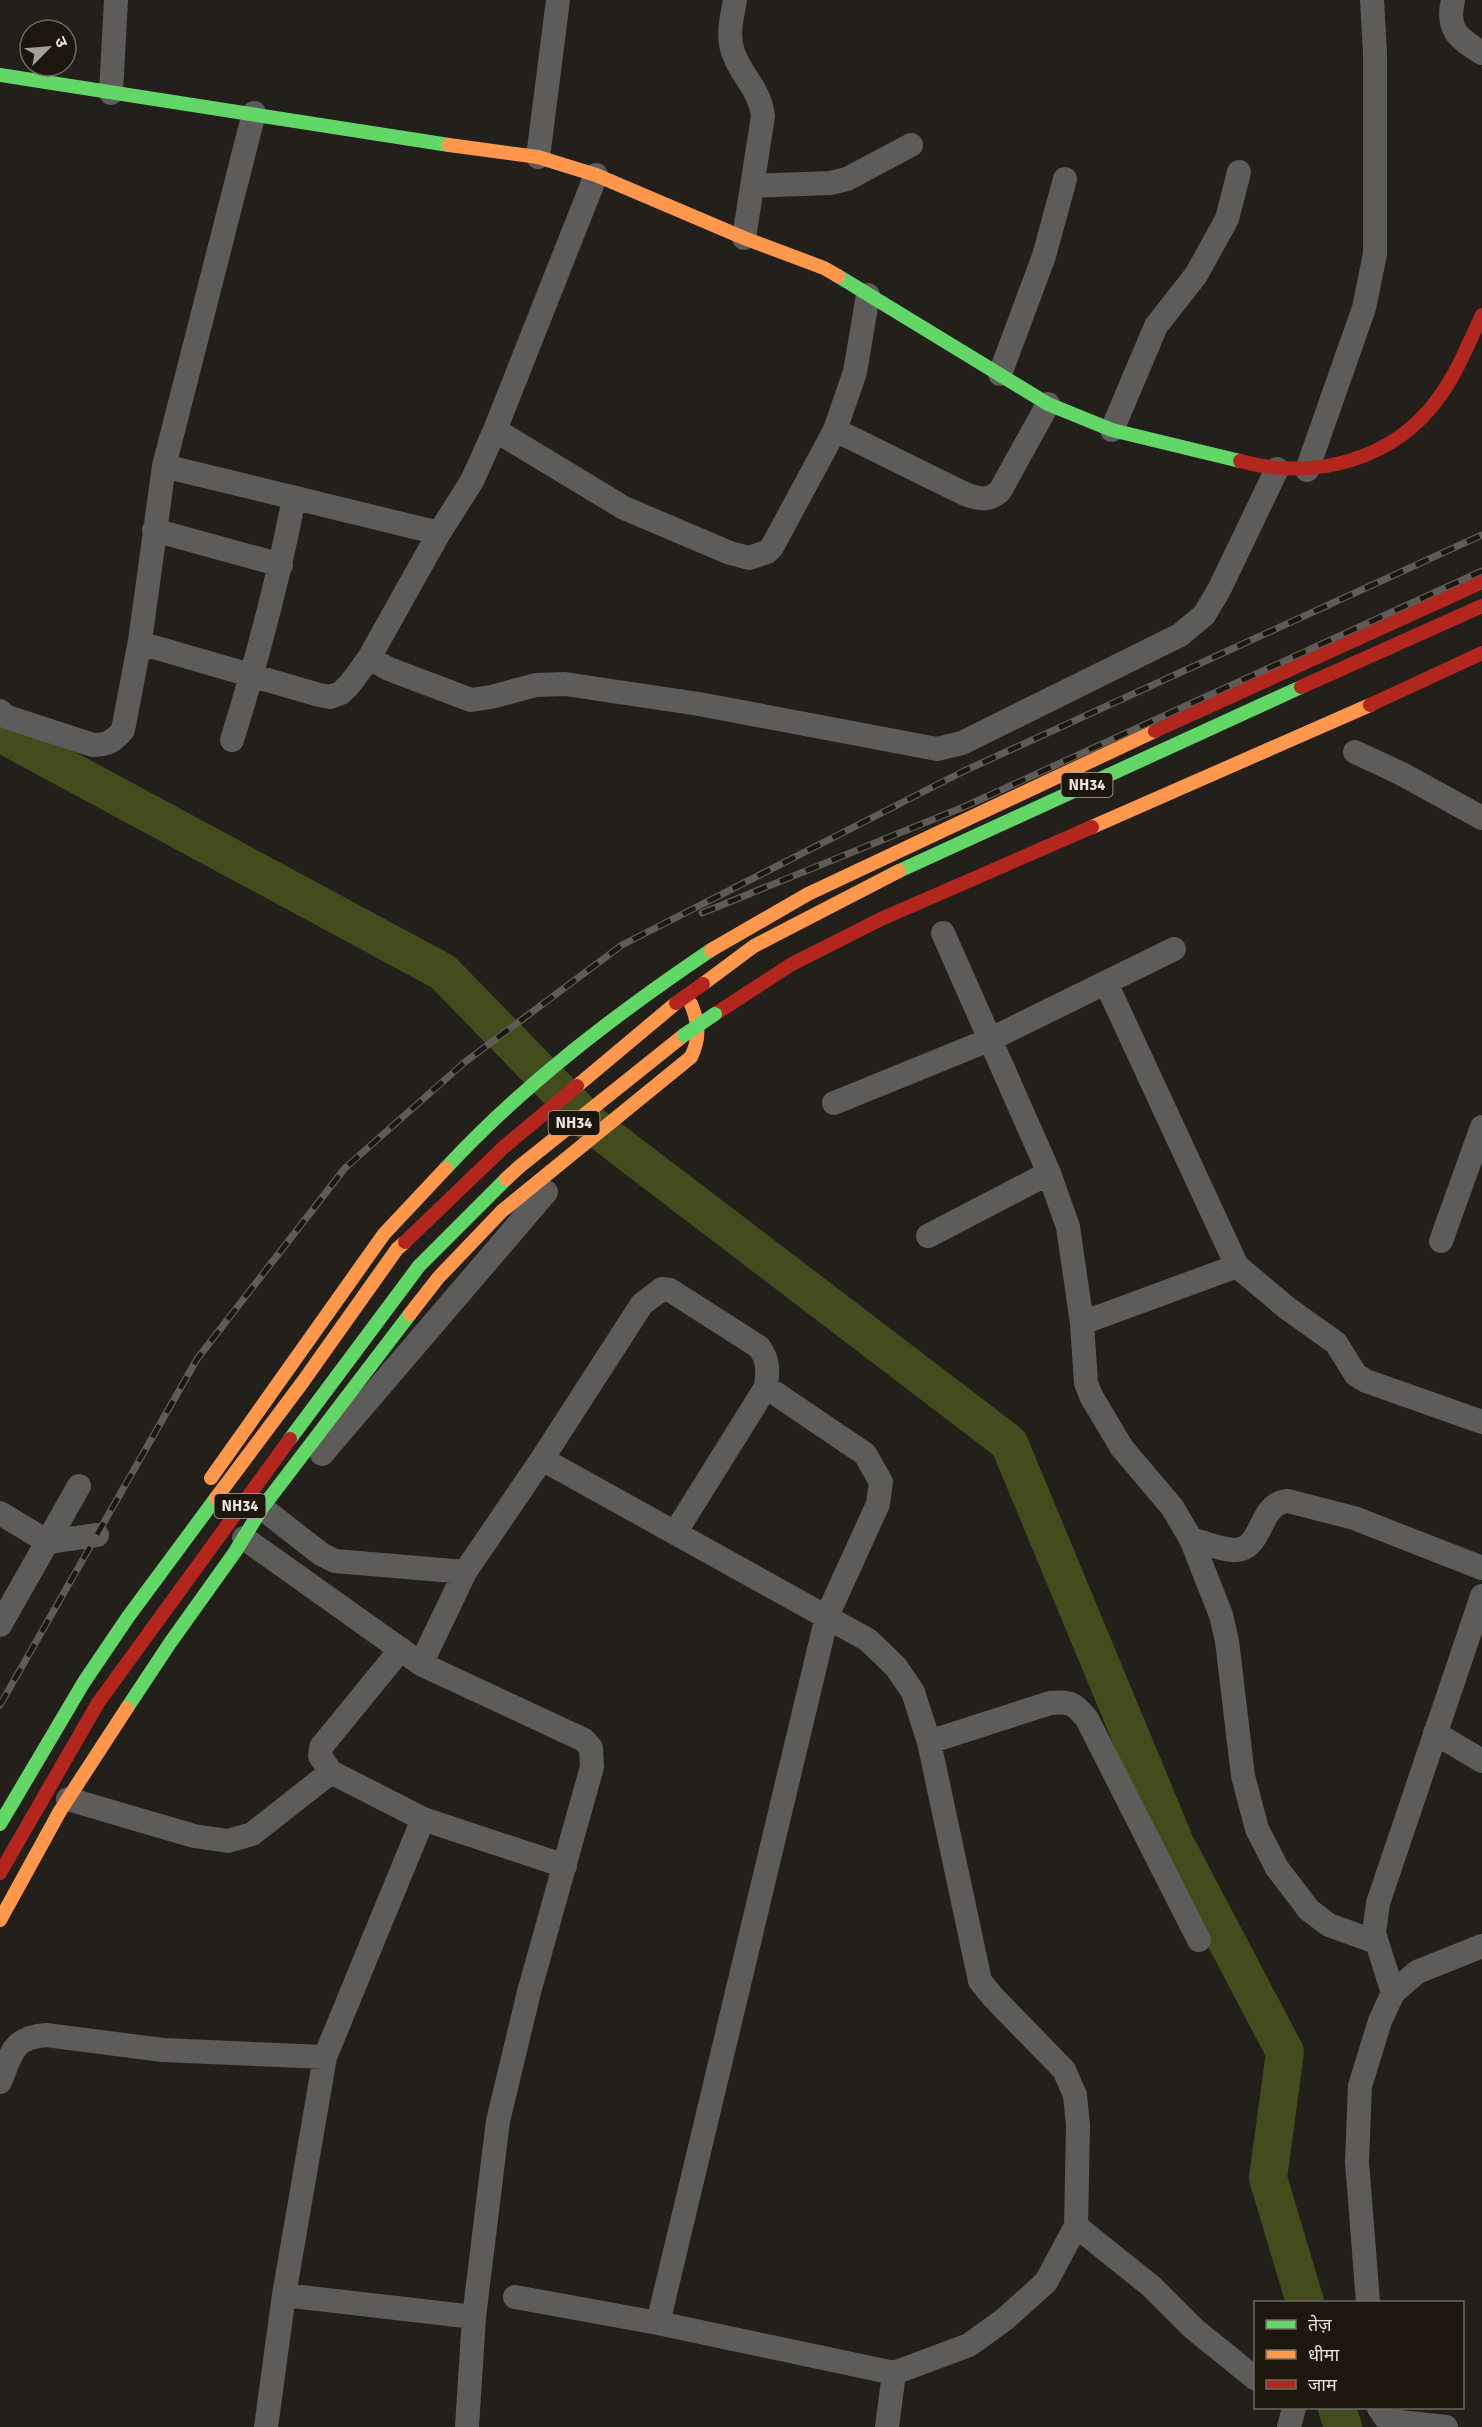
<svg xmlns="http://www.w3.org/2000/svg" width="1482" height="2427" font-family="Signika,'Noto Sans Devanagari',sans-serif">
<style>
.lines{fill:none;stroke-linecap:round;stroke-linejoin:round}
.river{stroke:#434c1d;stroke-width:38}
.street{stroke:#5d5c5a;stroke-width:24}
.fast{stroke:#63d668;stroke-width:14}
.slow{stroke:#ff974d;stroke-width:14}
.jam{stroke:#b3261e;stroke-width:14}
.rail-casing{stroke:#5e5b59;stroke-width:7}
.rail{stroke:#1d160d;stroke-width:4.5;stroke-dasharray:14;stroke-linecap:butt}
.fast-bridge{stroke:#63d668;stroke-width:14}
.jam-bridge{stroke:#b3261e;stroke-width:14}
.labels{text-anchor:middle;dominant-baseline:central;stroke-width:5;stroke-linejoin:round;paint-order:stroke}
.shield{fill:#1d160d;stroke:#aca7a0;stroke-width:1.5}
.shield-label{font-size:15px;font-weight:bold;fill:#eae5df}
</style>
<rect width="100%" height="100%" fill="#231f1a"/>
<g class="lines">
<path class="river" d="M0,733L443,972L592,1125L1009,1443L1175,1843L1285,2052L1268,2178L1305,2302
M1337,2408L1343,2427"/>
<path class="street" d="M735,0C732,17 727,35 733,52C741,76 760,89 763,116L744,238
M1453,0C1446,30 1458,38 1482,53
M111,93L116,0
M538,157L558,0
M752,186L830,183L847,179L911,145
M1000,374L1044,256L1065,179
M495,430L624,508L730,553L749,558L767,552L772,547L835,430L855,372L868,295
M835,430L965,494C980,499 987,502 1000,491L1048,404
M1112,430L1156,326L1196,275L1227,219L1239,172
M164,466L439,533
M1307,470L1364,308L1375,254V52L1372,0
M154,530L281,565
M140,643L319,695L330,697L341,693L350,684L369,658L439,533L472,481L495,430L596,175
M369,658L389,669L471,700L491,697L536,685L565,684L699,704L937,749L962,743L1180,635L1204,615L1219,590L1277,469
M0,711L7,717L93,745C107,745 114,741 123,730L140,641L164,466L254,113
M232,740C257,660 278,581 294,498
M1355,752L1402,774L1482,818
M943,933L1049,1173L1068,1227L1082,1323L1086,1383L1091,1396L1122,1448L1172,1507L1191,1539L1221,1615L1227,1641L1243,1776L1257,1829L1277,1868L1309,1910L1329,1925L1376,1942
M1106,983L1237,1266L1287,1308L1336,1343L1356,1375L1366,1381L1482,1422
M834,1103L989,1040L1174,949
M928,1236L1049,1173
M1441,1241L1482,1127
M1082,1323L1237,1266
M322,1454L546,1192
M262,1508L321,1554L335,1561L465,1572
M0,1513L48,1542L97,1535
M244,1538L421,1664L584,1740L591,1748L592,1767L529,1992L498,2121L474,2317L467,2427
M1191,1539C1205,1543 1219,1549 1233,1550C1264,1552 1257,1503 1288,1501L1354,1518L1482,1568
M0,1625L79,1486
M421,1664L465,1572L542,1459L642,1304L662,1289L670,1290L759,1347C769,1361 768,1370 766,1387L675,1533
M1435,1733L1482,1761
M929,1742L1050,1703C1070,1701 1074,1703 1087,1719L1199,1940
M68,1799L194,1836L228,1841L252,1834L331,1772
M423,1819L565,1866
M1393,1993L1374,1933L1378,1903L1482,1596
M0,2082C12,2054 11,2038 46,2035L163,2050L325,2057
M1076,2226L1151,2286L1194,2329L1256,2379
M284,2295L474,2317
M515,2297L658,2323L894,2373L969,2345L1005,2319L1046,2282L1076,2226L1078,2125L1075,2095L1064,2070L993,1997L980,1981L929,1742L913,1692L896,1667L868,1640L542,1459
M1368,2302L1357,2162L1360,2086L1380,2021L1393,1993L1417,1972L1482,1946
M658,2323L827,1616L878,1504L881,1482L865,1454L766,1387
M1379,2408L1385,2417L1390,2421L1446,2427
M266,2427L284,2295L325,2057L423,1819L331,1772L320,1756L321,1747L401,1649
M887,2427L894,2373
M1289,2427L1294,2408"/>
<path class="fast" d="M0,75L449,145
M838,276L1048,404L1112,430L1240,461
M899,871L1301,687
M446,1168C524,1084 616,1014 711,950
M290,1439L419,1266L506,1179
M127,1708L170,1643L235,1552L262,1508L410,1314
M0,1824L84,1682L128,1617L216,1498"/>
<path class="slow" d="M449,145L538,157L596,175L744,238L824,268L838,276
M1092,827L1370,705
M711,950L808,894L1155,731
M703,984L754,946L899,871
M577,1086L676,1003
M506,1179L519,1167L684,1035
M410,1314L438,1278L502,1211L691,1057C700,1039 699,1023 691,1004
M211,1478L384,1234L446,1168
M216,1498L302,1383L397,1249L405,1242
M0,1920L60,1811L127,1708"/>
<path class="jam" d="M1240,461C1314,481 1394,461 1440,396C1458,371 1469,342 1482,315
M1301,687L1482,606
M1370,705L1482,653
M1155,731L1482,582
M715,1014L792,964L881,919L1092,827
M405,1242L505,1146L577,1086
M0,1873L98,1703L290,1439"/>
<g class="rail-casing">
<path id="rail" d="M702,913L966,806L1482,571
M0,1705L197,1359L345,1168L465,1062L622,945L964,771L1482,535"/>
</g>
<use href="#rail" class="rail"/>
<path class="fast-bridge" d="M684,1035L715,1014"/>
<path class="jam-bridge" d="M676,1003L703,984"/>
</g>
<g class="labels">
<g class="shield">
<rect x="1061.5" y="773" width="51" height="24" rx="4.5"/>
<rect x="548.5" y="1111" width="51" height="24" rx="4.5"/>
<rect x="214.5" y="1494" width="51" height="24" rx="4.5"/>
</g>
<g class="shield-label">
<text x="1087" y="785">NH34</text>
<text x="574" y="1123">NH34</text>
<text x="240" y="1506">NH34</text>
</g>
</g>
<rect x="1254" y="2301" width="210" height="108" fill="#1d160d" stroke="#6f6961" stroke-width="1.5"/>
<rect x="1266" y="2320" width="30" height="9" fill="#63d668" stroke="#6f6961" stroke-width="1.5"/>
<text x="1308" y="2331" font-size="18" fill="#eae5df">तेज़</text>
<rect x="1266" y="2350" width="30" height="9" fill="#ff974d" stroke="#6f6961" stroke-width="1.5"/>
<text x="1308" y="2361" font-size="18" fill="#eae5df">धीमा</text>
<rect x="1266" y="2380" width="30" height="9" fill="#b3261e" stroke="#6f6961" stroke-width="1.5"/>
<text x="1308" y="2391" font-size="18" fill="#eae5df">जाम</text>
<g transform="translate(48 48) rotate(65)"><circle r="28" fill="#1d160d" stroke="#6f6961" stroke-width="1.5"/>
<path d="M0-4.5L10 22L0 15L-10 22Z" fill="#a4a09a"/>
<text y="-9" font-size="16" font-weight="bold" text-anchor="middle" fill="#eae5df">उ</text>
</g>
</svg>
